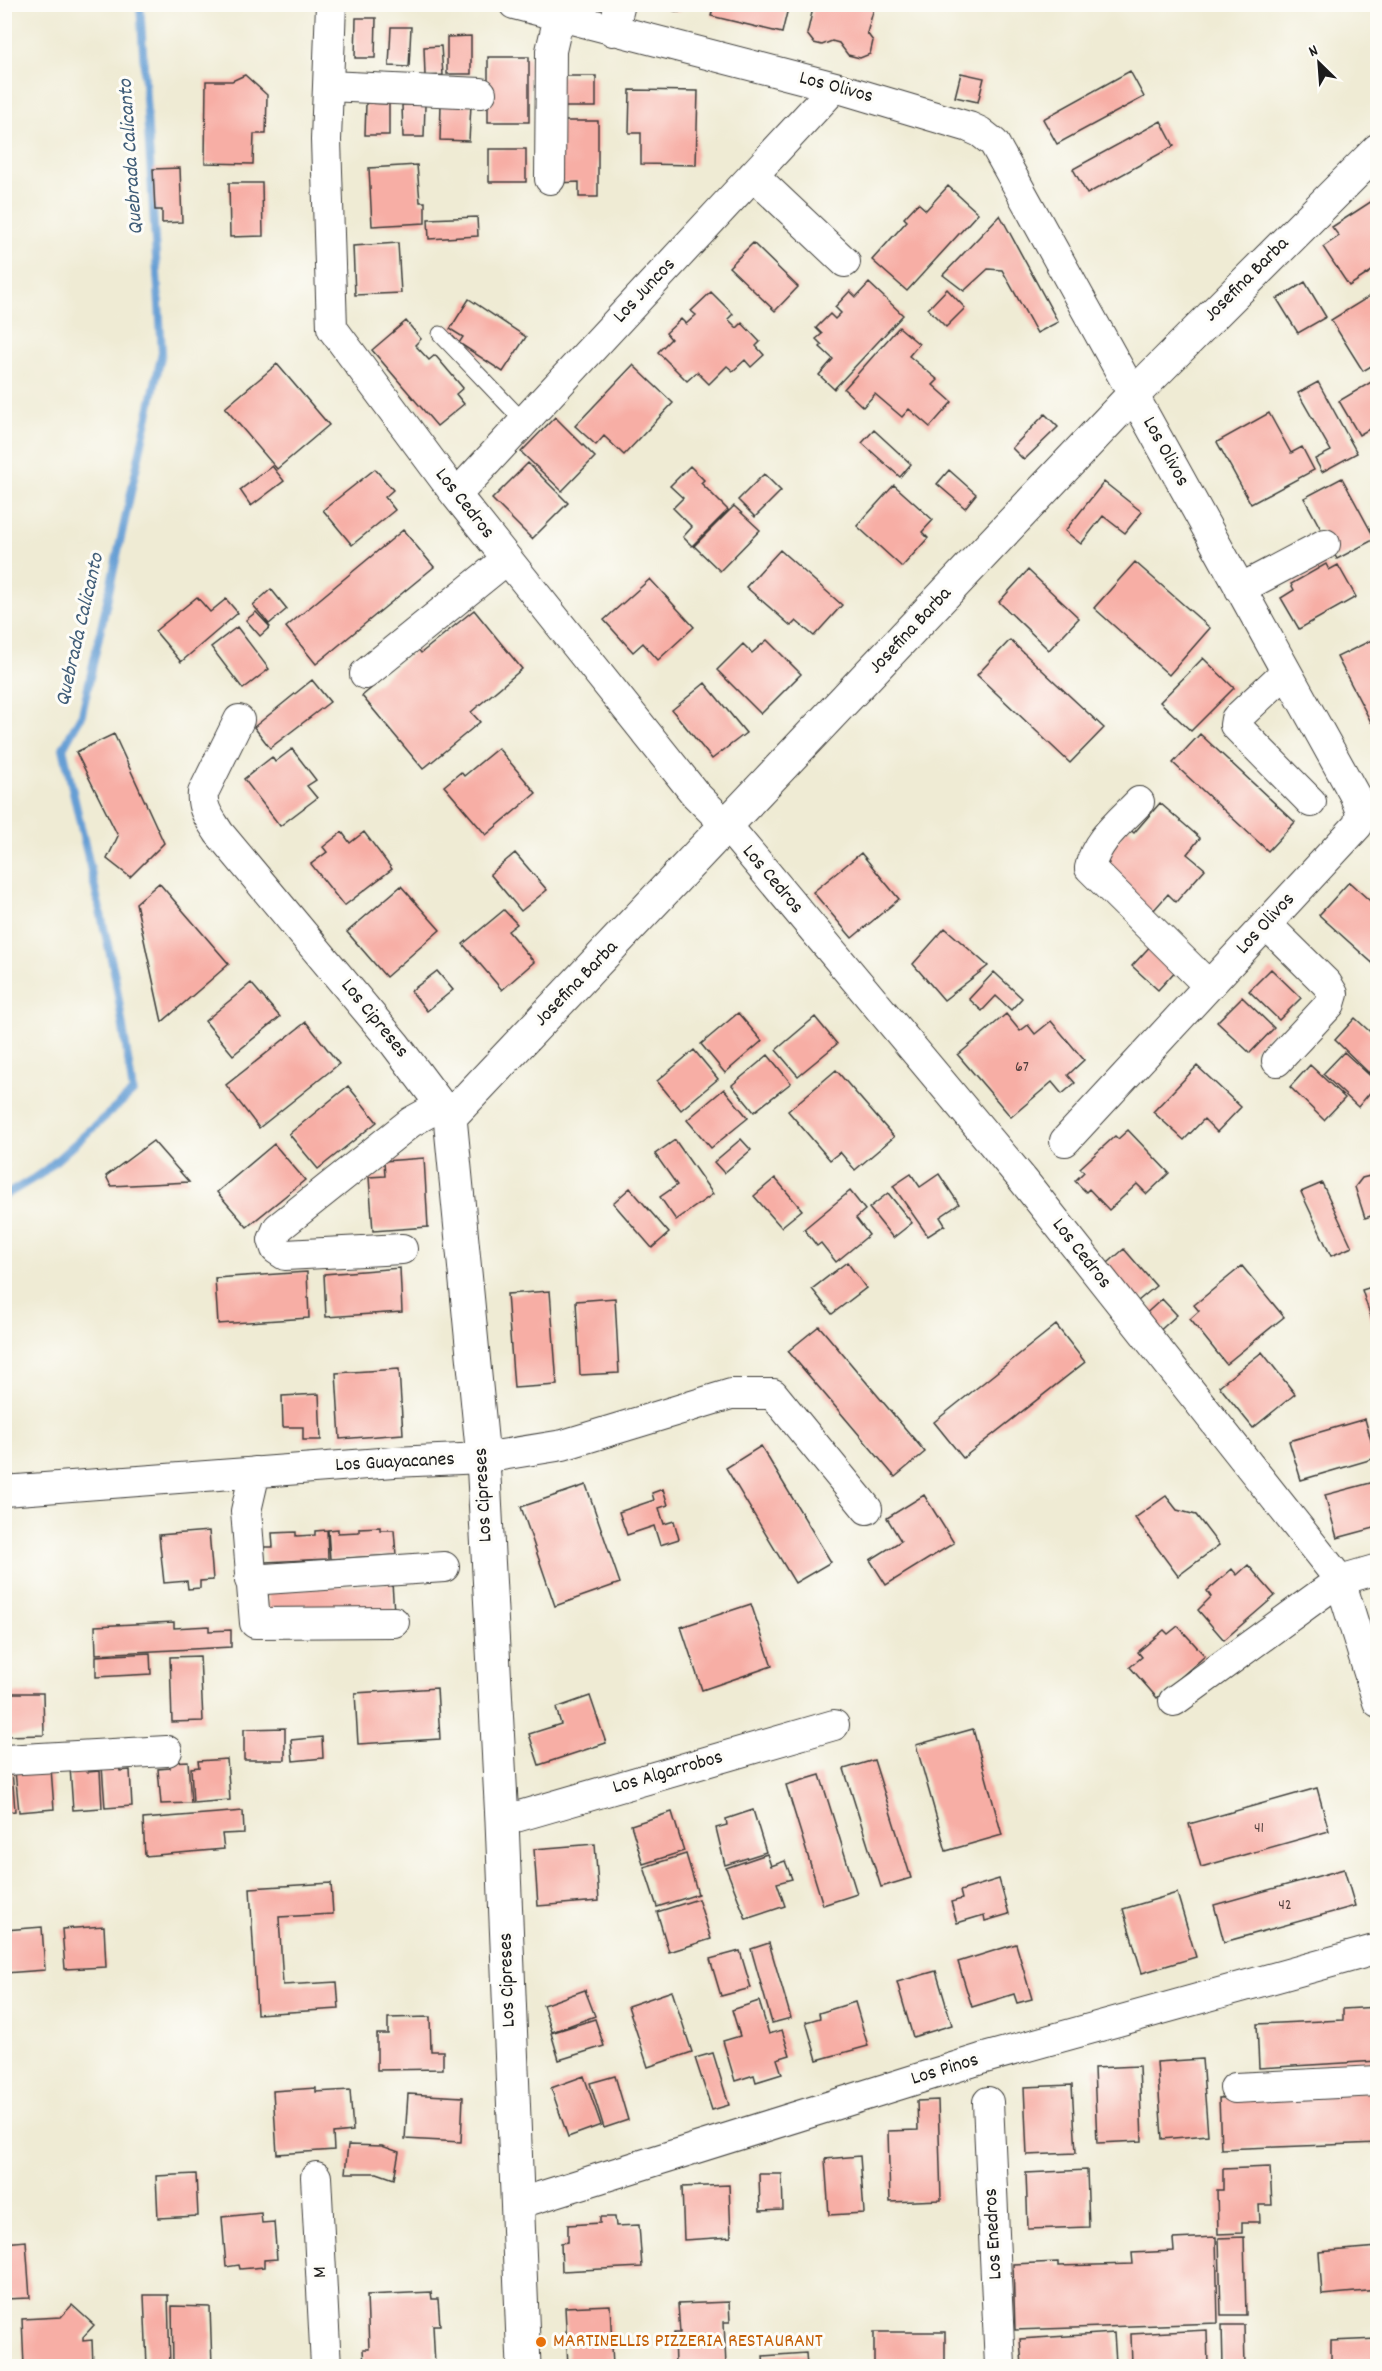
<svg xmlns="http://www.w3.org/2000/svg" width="1382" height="2371" font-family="Dekko,sans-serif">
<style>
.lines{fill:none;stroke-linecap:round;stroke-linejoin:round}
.stream{stroke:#659ed4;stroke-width:8}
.building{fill:#f7aea5}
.lane-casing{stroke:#3c3b38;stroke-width:17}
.street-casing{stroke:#3c3b38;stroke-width:32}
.secondary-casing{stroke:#3c3b38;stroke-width:35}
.lane{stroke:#fff;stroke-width:15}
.street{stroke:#fff;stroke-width:30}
.secondary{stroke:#fff;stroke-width:33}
.food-dot{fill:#e8710a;stroke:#fdfcf7;stroke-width:2}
.labels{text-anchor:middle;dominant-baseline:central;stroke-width:6;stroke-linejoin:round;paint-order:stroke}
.number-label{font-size:16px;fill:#53403e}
.street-label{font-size:20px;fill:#1c1c1c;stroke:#fdfcf7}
.food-label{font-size:20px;fill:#c56008;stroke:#fdfcf7;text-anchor:start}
.water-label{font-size:21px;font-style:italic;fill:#405d78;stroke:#fdfcf7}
</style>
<rect width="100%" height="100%" fill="#fdfcf7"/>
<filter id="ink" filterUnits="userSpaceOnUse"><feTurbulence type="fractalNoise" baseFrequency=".0167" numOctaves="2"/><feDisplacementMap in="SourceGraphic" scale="12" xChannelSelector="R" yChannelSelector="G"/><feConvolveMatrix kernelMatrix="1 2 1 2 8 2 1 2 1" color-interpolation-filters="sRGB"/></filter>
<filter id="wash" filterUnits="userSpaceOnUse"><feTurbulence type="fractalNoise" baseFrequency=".008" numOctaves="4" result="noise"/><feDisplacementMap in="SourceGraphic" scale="24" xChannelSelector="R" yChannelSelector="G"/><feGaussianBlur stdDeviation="1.35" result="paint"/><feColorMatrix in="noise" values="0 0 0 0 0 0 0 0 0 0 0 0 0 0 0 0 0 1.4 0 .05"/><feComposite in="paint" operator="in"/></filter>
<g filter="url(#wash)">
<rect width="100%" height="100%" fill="#efebd4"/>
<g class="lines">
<path class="stream" d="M4,1196L41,1174L133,1092L115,976L63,748L82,714L162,352L140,4"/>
</g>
<g id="blocks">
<path class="building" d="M649,4H681L679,12Z
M714,4H789L782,33L711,16Z
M814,4H861L874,8L867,33L873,41L870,54L860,58L848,55L839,43L832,41L822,45L814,43L807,34Z
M356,18H376L375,58H355Z
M391,27H411L409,67L389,66Z
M471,36V74H447V37Z
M441,46L443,75L425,76L424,47Z
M488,57H529V122H488Z
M1130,71L1144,97L1057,144L1043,119Z
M961,73L984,78L978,102L955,97Z
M245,75L267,95L266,134H254L253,164L205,163L206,81H232Z
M556,76H596V107H556Z
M630,90L698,91L696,165L641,164V133H629Z
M366,103L389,104V135H365Z
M441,104L471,105L469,141L440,140Z
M402,105H425L424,137H403Z
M560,121H598V197H579V182L557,183Z
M1161,121L1174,146L1087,194L1073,169Z
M489,149H526V182H489Z
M417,165L420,202H425V223L372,226L369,168Z
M180,168L182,222L162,223V210H155L153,169Z
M229,183H262L263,236L230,237Z
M948,186L978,213L907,291L872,260L907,221L904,218L918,203L926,210Z
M1372,201L1378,209V267L1349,286L1323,247L1339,236L1332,227Z
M1000,215L1058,322L1037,333L1002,270L988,269L964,291L943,275Z
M477,217L478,236L429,239L428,219Z
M398,243L401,293L355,295L353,246Z
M753,243L798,287L775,311L729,267Z
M1305,282L1326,317L1298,333L1277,299Z
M869,283L903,315L834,389L819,375L833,359L820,347L822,345L816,339L822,334L816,328L830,314L835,319L841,313L835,307L850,291L856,297Z
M947,289L965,308L946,327L928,309Z
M1378,291V362L1363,371L1331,320Z
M711,292L733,314L728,319L737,328L742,323L760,342L756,346L764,355L751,367L745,360L733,371L727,366L709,384L697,372L687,381L658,352L671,339L666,333L681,319L686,324L696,315L691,311Z
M469,299L526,337L503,372L459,343L463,337L450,329Z
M406,321L421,339L415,345L429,360L435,355L463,388L456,394L464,404L437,426L372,350Z
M899,327L919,344L909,356L938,380L933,385L952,402L930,427L909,409L902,417L875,394L863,407L844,389Z
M277,364L329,425L277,469L225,408Z
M633,365L673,403L624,455L604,436L596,445L575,426Z
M1378,378V424L1359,435L1339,401Z
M1318,382L1357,453L1322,472L1315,459L1331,451L1298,393Z
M1269,413L1291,453L1302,447L1314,470L1251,504L1217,442Z
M1045,414L1058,427L1024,460L1012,448Z
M555,417L595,457L562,491L521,452Z
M874,430L911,464L900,477L862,443Z
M528,463L568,503L532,539L492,499Z
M272,466L284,481L251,506L240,490Z
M690,466L704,480L701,483L728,510L692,546L683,537L692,527L673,508L683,498L670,486Z
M375,469L393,490L385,497L395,510L352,545L323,510Z
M949,470L976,494L965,508L937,484Z
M764,474L781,491L755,517L738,500Z
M1342,478L1375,539L1337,559L1304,498Z
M1104,482L1142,512L1125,533L1103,516L1081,544L1065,531Z
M894,485L933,520L922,532L928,538L902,567L857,526Z
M734,506L760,530L720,571L694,546Z
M403,530L434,567L316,664L286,627Z
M780,550L842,605L814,636L796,621L791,626L746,587Z
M1135,562L1210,628L1169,675L1094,608Z
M1326,564L1329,570L1338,565L1356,597L1299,629L1281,598L1294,590L1291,584Z
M1028,570L1079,618L1049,650L999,602Z
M650,579L694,627L658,660L643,643L633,652L604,620Z
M271,589L287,609L269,624L253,605Z
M197,597L210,612L226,599L238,613L181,662L155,631Z
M474,610L522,669L471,712L480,722L423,769L362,696L418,649L421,653Z
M256,612L270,627L260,636L246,620Z
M237,627L269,669L243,689L211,647Z
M1378,637V719L1371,722L1337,657Z
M767,640L801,674L761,714L717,670L743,644L752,653Z
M1010,640L1104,728L1070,763L977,675Z
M1203,658L1234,688L1191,731L1160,702Z
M312,680L330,702L270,748L254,727Z
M705,683L746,733L712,759L672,710Z
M114,734L164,843L130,877L107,859L118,836L76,752Z
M1200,734L1295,822L1268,851L1173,763Z
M498,748L536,793L486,835L444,786L461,772L464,776Z
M292,749L316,780L307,786L317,798L280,826L244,779L272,757L275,762Z
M1160,803L1200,838L1187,854L1205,869L1176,902L1168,894L1146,919L1099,874L1109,863L1103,858L1128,828L1134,833Z
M342,832L350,843L364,832L392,869L344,906L311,864L327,852L323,847Z
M515,853L547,890L521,911L490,874Z
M861,853L899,899L852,938L813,892Z
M1349,882L1378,908V968L1319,915Z
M159,883L229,964L162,1022L136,903Z
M401,886L440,930L386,977L347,932Z
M504,910L517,924L508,931L534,962L502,990L463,944Z
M945,928L988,966L944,1000L913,964Z
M1154,942L1180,966L1158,990L1132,966Z
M1271,969L1301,998L1279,1020L1249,991Z
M437,971L453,990L427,1011L411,991Z
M994,972L1022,998L1011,1010L996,996L982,1011L969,999Z
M251,983L280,1017L233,1055L205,1021Z
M1242,997L1274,1028L1250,1053L1217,1022Z
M738,1013L762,1041L725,1073L701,1044Z
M1006,1014L1020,1031L1028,1025L1035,1034L1051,1021L1084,1060L1068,1075L1075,1083L1062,1094L1052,1082L1011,1117L958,1055Z
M815,1017L837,1044L798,1076L776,1050Z
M1355,1018L1378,1039V1064L1369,1073L1335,1040Z
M306,1022L339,1064L259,1128L226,1085Z
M694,1050L718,1079L681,1110L657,1081Z
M1344,1052L1378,1083L1358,1107L1323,1074Z
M768,1055L791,1083L754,1112L732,1085Z
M1310,1065L1345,1098L1324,1120L1290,1087Z
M1197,1066L1241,1107L1217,1132L1204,1119L1184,1140L1153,1112Z
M836,1070L894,1137L855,1170L840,1152L830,1160L788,1111Z
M348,1086L377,1122L318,1169L289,1134Z
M724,1089L748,1118L711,1148L687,1120Z
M1128,1130L1169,1173L1147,1194L1137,1184L1109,1210L1089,1189L1086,1192L1075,1181L1084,1172L1080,1168L1115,1136L1118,1139Z
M741,1139L751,1150L724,1173L714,1162Z
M675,1140L713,1194L676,1220L660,1197L677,1185L655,1154Z
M153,1141L189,1182L111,1186L106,1176Z
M274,1144L305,1180L247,1227L217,1192Z
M424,1158L428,1227L373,1231L369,1177L385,1176L384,1161Z
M911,1174L920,1187L939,1174L959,1204L940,1217L945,1225L928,1236L893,1186Z
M1378,1174V1236H1377L1371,1216L1365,1218L1355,1187L1362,1178Z
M775,1178L802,1210L781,1227L754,1196Z
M1322,1183L1352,1247L1331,1256L1301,1192Z
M630,1188L669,1233L652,1248L613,1203Z
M850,1191L865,1210L856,1218L869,1235L836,1262L821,1243L817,1246L804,1229Z
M888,1193L912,1223L893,1238L869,1208Z
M1124,1249L1156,1286L1132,1306L1101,1269Z
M847,1262L866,1288L832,1314L812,1289Z
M1242,1266L1284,1317L1226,1364L1190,1319L1199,1311L1194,1305Z
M400,1268L402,1312L326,1317L324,1274Z
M307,1272L309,1318L218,1324L215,1278Z
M1378,1285V1336H1377L1362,1290Z
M550,1291L557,1385L514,1388L507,1294Z
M615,1298L619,1373L580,1375L576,1301Z
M1162,1299L1177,1315L1155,1335L1141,1318Z
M1056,1325L1085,1362L963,1458L934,1422Z
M819,1326L925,1452L895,1477L788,1351Z
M1262,1352L1295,1394L1253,1428L1219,1386Z
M399,1369L403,1434L340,1439L336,1373Z
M319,1394L321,1440H303V1427H283L282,1396Z
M1365,1419L1376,1458L1301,1480L1289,1441Z
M761,1446L831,1562L795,1583L726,1468Z
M1378,1481V1527L1337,1538L1325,1495Z
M586,1485L620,1583L555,1606L521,1507Z
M663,1489L668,1505L659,1508L664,1524L674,1521L679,1539L660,1545L654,1526L627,1535L619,1512L654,1500L652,1493Z
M924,1495L954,1543L886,1585L870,1560L901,1541L887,1518Z
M1166,1496L1177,1510L1196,1515L1219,1545L1178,1576L1135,1518Z
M380,1527V1530H394L396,1555L330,1559L328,1530L338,1529V1533L359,1532V1528Z
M327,1530L328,1559L265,1562L264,1547H273L272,1533L296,1532V1536L315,1535V1531Z
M209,1531L213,1580L200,1581V1588L188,1589L187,1581L164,1583L159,1535Z
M1248,1565L1275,1596L1224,1640L1198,1610L1211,1597L1207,1591L1232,1569L1237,1575Z
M392,1583L394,1612L269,1619L268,1591Z
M751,1604L772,1666L702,1690L681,1627Z
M174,1622V1628L209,1626V1631L231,1630V1647L96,1654L95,1626Z
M1178,1626L1205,1656L1157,1698L1130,1667L1142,1657L1138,1652L1164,1630L1168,1634Z
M150,1653L151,1674L96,1677V1656Z
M200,1656L203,1721L172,1722L170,1657Z
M437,1688L440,1739L358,1744L355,1693Z
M4,1693H43L44,1735L4,1736Z
M590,1696L606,1743L539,1765L529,1734L561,1724L556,1708Z
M285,1728V1760H244V1729Z
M973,1729L1002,1835L946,1851L916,1745Z
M322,1737L323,1758L293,1761L291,1740Z
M227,1759L230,1800L193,1803L191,1768L199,1767L198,1761Z
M874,1760L911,1878L881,1887L844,1769Z
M188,1761L191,1803L161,1804L158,1769L170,1768V1762Z
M119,1764L120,1771L130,1770L132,1806L105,1808L102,1766Z
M88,1766V1772L100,1771L102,1808L73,1810L70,1767Z
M51,1768L54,1809L19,1812L15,1771Z
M12,1770L15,1811L4,1812V1771Z
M820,1775L857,1894L823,1905L786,1785Z
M1317,1788L1329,1831L1201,1867L1189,1824Z
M753,1810L766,1852L725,1865L716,1828L727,1825L726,1819Z
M243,1811L244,1833L222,1834L224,1849L145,1856L143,1819Z
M672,1812L684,1851L643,1864L631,1825Z
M595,1844L599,1901L538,1906L534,1849Z
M686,1854L698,1894L657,1907L644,1867Z
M767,1854L771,1866L785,1861L792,1879L777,1883L785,1906L746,1919L726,1868Z
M1344,1869L1355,1906L1224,1942L1214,1905Z
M999,1879L1009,1914L985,1921L984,1915L957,1923L951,1902L962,1899L960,1891Z
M331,1883L333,1914L279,1917L283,1985L337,1982L339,2009L257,2014L250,1888Z
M1177,1893L1196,1957L1142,1973L1123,1909Z
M698,1899L711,1939L669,1952L657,1912Z
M104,1926L106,1967L65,1969L62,1929Z
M42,1927L45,1970L5,1973V1930Z
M769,1943L791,2018L772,2023L751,1949Z
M1016,1944L1032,1999L1017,2003L1014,1994L972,2007L958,1962Z
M740,1951L751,1988L721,1996L710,1959Z
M936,1971L952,2025L913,2037L897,1982Z
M585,1990L595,2016L552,2032L543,2005Z
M672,1991L692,2052L648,2067L628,2006Z
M759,2001L769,2034L782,2030L790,2055L777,2059L782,2074L756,2082L754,2075L735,2081L723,2041L740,2036L732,2010Z
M855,2002L868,2046L817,2060L806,2022L820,2018L819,2013Z
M1378,2007V2061L1259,2068L1257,2024L1343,2020V2009Z
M430,2017L431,2051H443V2069L377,2070V2034H388V2018Z
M595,2019L604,2046L559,2060L551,2033Z
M713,2053L729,2105L712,2110L695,2058Z
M1202,2059L1208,2135L1162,2139L1157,2062Z
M1139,2066L1142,2141L1097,2143L1094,2068Z
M584,2076L601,2125L568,2137L551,2088Z
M615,2076L628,2120L604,2128L590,2083Z
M1072,2085L1076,2153L1027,2155L1024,2087Z
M316,2088V2092L350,2090L353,2131L333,2133L334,2150L277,2154L273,2091Z
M1378,2091V2143L1221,2149L1219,2098Z
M408,2094L463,2097L461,2142L405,2139Z
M938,2100L941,2200L890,2202L888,2131L918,2130L917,2101Z
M348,2145L382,2146L399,2152L394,2179L377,2173H345Z
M860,2156L864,2213L829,2215L825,2159Z
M1270,2167L1272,2205H1259L1260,2222H1242V2233L1218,2234L1217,2190H1223V2169Z
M1087,2170L1089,2227L1028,2229L1026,2173Z
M196,2174L198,2216L158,2218L156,2176Z
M759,2174H782L783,2210L760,2211Z
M729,2185L731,2237L684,2240L682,2187Z
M261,2213L262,2223L274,2222L277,2259L264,2260V2267L240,2269L239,2265L226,2267L222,2217Z
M600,2217H615L616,2226L639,2225L642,2267L562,2271L561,2243L568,2242V2225L600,2223Z
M1216,2237L1218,2323L1015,2330L1013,2264L1058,2262V2266L1133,2264L1132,2253L1174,2251L1173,2239Z
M1244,2237L1246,2315H1221L1219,2238Z
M26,2241L30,2298L4,2299V2243Z
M1378,2247V2290L1322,2295L1319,2252Z
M431,2292L432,2299H438L440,2325H433L435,2366H364L363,2349H369L367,2295Z
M144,2295H168L170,2366H147Z
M729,2302L730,2322H724L726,2366H675L674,2333H680L678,2304Z
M72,2305L94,2325L83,2337V2341L92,2340L93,2366H24L22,2319L61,2317Z
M610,2305L613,2366H568L565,2307Z
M172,2306L210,2307L212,2366H173Z
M1222,2325H1244L1245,2366H1223Z
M1207,2330L1208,2366H1132L1131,2334Z
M874,2332H945V2366H874Z
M1114,2333L1116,2363H1104V2366H1022L1020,2339Z
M1378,2339V2366H1331V2341Z
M806,2353L807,2366H764L763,2356Z"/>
</g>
</g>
<g filter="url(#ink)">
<use href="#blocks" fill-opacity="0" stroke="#3c3b38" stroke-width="1.5"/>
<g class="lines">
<g class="lane-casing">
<path id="lane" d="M440,334L524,422"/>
</g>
<g class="street-casing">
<path id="street" d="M331,4L326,140L332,328L456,495L696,795L727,826L1023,1180L1340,1580L1378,1702
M514,4L835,87L969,127L980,132L994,143L1354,794L1361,812L1358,825L1065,1141
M613,31L620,4
M328,86L481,93
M753,175L845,262
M550,179L551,51L559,16
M456,495L835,87
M1240,589L1325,544
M1286,672L1236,719L1235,725L1311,802
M365,674L507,559
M239,720L203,793C201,809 211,820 219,833L395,1044L450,1117
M1139,802C1120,822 1096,840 1090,868L1209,986
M1266,924L1327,984L1333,994L1330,1004L1277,1061
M402,1249L285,1255L276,1249L273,1240L278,1228L411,1122L442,1105
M255,1472L246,1511L255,1623L394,1622
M4,1491L394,1462L483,1458L563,1445L731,1394H773L867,1509
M250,1580L444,1567
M1174,1701L1340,1580L1378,1569
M4,1760L167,1751
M502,1821L834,1725
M1235,2088L1378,2081
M988,2102L1000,2366
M316,2177L326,2366
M517,2204L981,2059L1378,1949"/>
</g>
<g class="secondary-casing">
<path id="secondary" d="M524,2366L502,1821L483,1458L450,1117L1133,395L1378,150"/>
</g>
<use href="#lane" class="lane"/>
<use href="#street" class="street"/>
<use href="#secondary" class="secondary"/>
</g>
</g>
<circle class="food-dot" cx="541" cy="2342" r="6"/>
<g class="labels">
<g class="number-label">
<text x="1022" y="1067">67</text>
<text x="1259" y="1828">41</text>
<text x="1285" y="1905">42</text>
</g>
<g class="street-label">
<text transform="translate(836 88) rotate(15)">Los Olivos</text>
<text transform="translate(1247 280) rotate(-45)">Josefina Barba</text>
<text transform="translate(645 291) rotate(-47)">Los Juncos</text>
<text transform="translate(1165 452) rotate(61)">Los Olivos</text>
<text transform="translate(464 504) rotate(52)">Los Cedros</text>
<text transform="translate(911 631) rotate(-47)">Josefina Barba</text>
<text transform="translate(772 880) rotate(50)">Los Cedros</text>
<text transform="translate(1266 924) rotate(-47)">Los Olivos</text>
<text transform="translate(577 984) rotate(-46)">Josefina Barba</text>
<text transform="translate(374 1019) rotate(51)">Los Cipreses</text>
<text transform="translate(1081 1254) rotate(52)">Los Cedros</text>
<text transform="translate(395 1463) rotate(-3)">Los Guayacanes</text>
<text transform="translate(484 1495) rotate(-93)">Los Cipreses</text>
<text transform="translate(668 1773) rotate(-16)">Los Algarrobos</text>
<text transform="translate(508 1980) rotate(-92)">Los Cipreses</text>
<text transform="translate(945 2070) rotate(-17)">Los Pinos</text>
<text transform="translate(994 2234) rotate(-93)">Los Enedros</text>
<text transform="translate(321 2272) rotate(-93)">M</text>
</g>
<g class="food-label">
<text x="553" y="2342">MARTINELLIS PIZZERIA RESTAURANT</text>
</g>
<g class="water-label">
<text transform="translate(132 157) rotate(-94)">Quebrada Calicanto</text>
<text transform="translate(81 630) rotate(-77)">Quebrada Calicanto</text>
</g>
</g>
<rect width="1382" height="2371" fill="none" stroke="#fdfcf7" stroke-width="24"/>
<g transform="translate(1319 63) rotate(335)" stroke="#fdfcf7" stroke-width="4.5" paint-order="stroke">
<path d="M0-4.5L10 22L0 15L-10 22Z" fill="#1c1c1c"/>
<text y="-9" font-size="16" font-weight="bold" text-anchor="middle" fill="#1c1c1c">N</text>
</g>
</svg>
